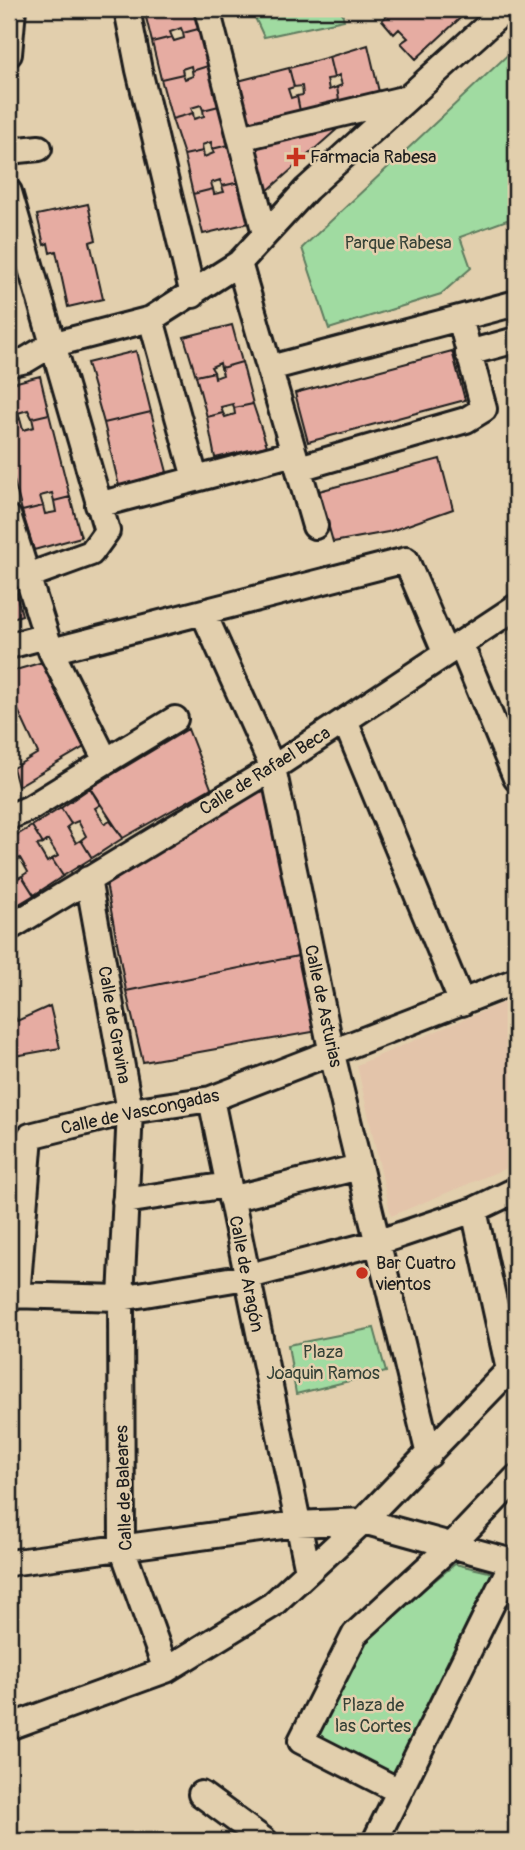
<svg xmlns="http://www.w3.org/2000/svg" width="525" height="1850" font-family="Pangolin,sans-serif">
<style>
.built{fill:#e3c4aa}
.green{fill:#a0dba1;stroke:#5e7c5e;stroke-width:2}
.building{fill:#e6aca2;stroke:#1c1c1c;stroke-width:2}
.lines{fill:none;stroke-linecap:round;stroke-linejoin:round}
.minor-casing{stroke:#1c1c1c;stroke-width:30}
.minor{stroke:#e2cfad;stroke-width:24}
.poi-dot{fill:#c8321e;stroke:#e2cfad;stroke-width:2.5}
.labels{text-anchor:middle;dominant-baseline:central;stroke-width:5;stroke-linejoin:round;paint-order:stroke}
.poi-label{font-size:18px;fill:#1c1c1c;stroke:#e2cfad;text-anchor:start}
.park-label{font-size:18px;fill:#364237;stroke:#e2cfad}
.street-label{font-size:18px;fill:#1c1c1c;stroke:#e2cfad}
</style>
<rect width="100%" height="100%" fill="#e2cfad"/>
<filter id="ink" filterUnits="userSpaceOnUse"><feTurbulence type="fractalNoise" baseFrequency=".0143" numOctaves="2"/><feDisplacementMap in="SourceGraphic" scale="14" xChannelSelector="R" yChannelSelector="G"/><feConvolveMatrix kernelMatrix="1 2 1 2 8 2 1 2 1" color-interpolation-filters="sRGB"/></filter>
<g filter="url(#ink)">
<path class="built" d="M516,997V1164L391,1216L357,1065Z"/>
<path class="green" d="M251,9H341L344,20L264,37Z
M516,47V236L507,220L460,237L471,268L441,294L329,329L302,248Z
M374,1328L386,1372L296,1394L288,1345Z
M455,1564L493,1573L393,1776L312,1738L369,1634Z"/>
<path class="building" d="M144,9H197L202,28L183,33L181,28L170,32L172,37L152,42Z
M394,9H470L416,59L401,43L408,38L399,29L394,34L382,20Z
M202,28L211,65L192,71L191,66L182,69L183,74L161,79L152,42L172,37L174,41L184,38L183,33Z
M368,45L380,96L340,107L337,87L342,85L339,75L334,78L329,57Z
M329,57L334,78L327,79L329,90L337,87L340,107L301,116L297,96L303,95L302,86L294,87L289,68Z
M211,65L223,105L203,110L201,105L191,108L193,113L172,119L161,79L183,74L185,79L193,76L192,71Z
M289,68L294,87L288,89L291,98L297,96L301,116L247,132L234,82Z
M223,105L233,144L212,149L211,142L202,145L203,151L184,155L172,119L193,113L194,119L204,116L203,110Z
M352,116L265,193L251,139Z
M233,144L244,181L222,186L220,180L211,183L213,189L193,194L184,155L203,151L204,157L214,153L212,149Z
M244,181L253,222L203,234L193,194L213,189L214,194L224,192L222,186Z
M88,204L96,240L90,242L103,299L68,307L56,251L50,253L48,243L44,245L37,215Z
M232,325L242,362L221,368L220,363L211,367L214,372L196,376L184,337Z
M136,351L151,412L104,423L87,363Z
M452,351L465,400L308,442L295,393Z
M242,362L253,404L234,408L233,404L221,407L223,413L207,417L196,376L214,372L215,378L223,375L221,368Z
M40,376L49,414L32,418L28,410L18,413L20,419L9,422V384Z
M253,404L267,446L215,458L207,417L223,413L225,417L235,414L234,408Z
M151,412L167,472L119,486L104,423Z
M49,414L70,497L54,501L52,493L40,496L43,506L22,511L9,461V422L20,419L23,430L34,427L32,418Z
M440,459L453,509L388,532L333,542L319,491Z
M70,497L81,537L34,550L22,511L43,506L45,514L56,512L54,501Z
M9,568L22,615L9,619Z
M43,662L84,747L18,786L13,768L38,753L18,710L9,700V672Z
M188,729L211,788L123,838L90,788Z
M90,788L100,805L95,808L105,824L110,821L123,838L92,858L81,840L86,836L78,821L71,824L61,808Z
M259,791L272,796L303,955L126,991L106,883Z
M61,808L71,824L67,827L76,843L81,840L92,858L63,876L52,859L58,856L48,840L43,844L32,826Z
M32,826L43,844L37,845L47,862L52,859L63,876L34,895L22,876L28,872L20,858L13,863L9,856V840Z
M9,856L13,863L9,866L18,878L22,876L34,895L9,910Z
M303,955L318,1031L143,1062L126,991Z
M50,1006L60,1048L9,1057V1011L11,1009L17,1021Z"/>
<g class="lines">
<g class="minor-casing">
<path id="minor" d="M127,9L139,70L193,295
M207,9L265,234
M9,54L13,9
M240,138L403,99
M9,151L39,148
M9,192L107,531L91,553L25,577
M239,263L315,526
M151,319L195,478
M468,353L516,340
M9,364L26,360L51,345L151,319L239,263L307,189L506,9
M270,368L516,303
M299,468L466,420L484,409L460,318
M98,505L294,453
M9,518L51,651L106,761L30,808L9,817
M203,612L273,768L332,1054L429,1455
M461,645L516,778
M9,646L46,636
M51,651L406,560L445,652
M345,721L462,1003
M106,761L175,719
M88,879L130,1111L121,1298L122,1548L166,1670
M9,928L273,768L516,607
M211,1099L308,1571
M231,1199L359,1167
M125,1201L228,1185
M474,1210L509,1370
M9,1295L121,1298L246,1277L376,1243L474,1210L516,1190
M17,1296L30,1136L130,1111L211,1099L516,981
M9,1563L297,1524L363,1521L516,1563
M9,1727L166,1670L272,1605L363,1521L516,1363
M397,1790L301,1741L355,1634L452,1545L516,1478
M201,1794L265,1841
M376,1839L512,1563"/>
</g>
<use href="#minor" class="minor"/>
</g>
</g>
<g class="poi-dot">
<path d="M292.5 146.5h7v7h7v7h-7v7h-7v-7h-7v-7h7z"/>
<circle cx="362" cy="1273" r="7"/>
</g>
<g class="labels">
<g class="poi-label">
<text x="310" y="157">Farmacia Rabesa</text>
<text x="376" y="1263">Bar Cuatro<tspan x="376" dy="21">vientos</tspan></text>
</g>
<g class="park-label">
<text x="398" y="243">Parque Rabesa</text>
<text x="323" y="1352">Plaza<tspan x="323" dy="21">Joaquin Ramos</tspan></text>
<text x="373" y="1705">Plaza de<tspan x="373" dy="21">las Cortes</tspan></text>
</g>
<g class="street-label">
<text transform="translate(265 771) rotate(-32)">Calle de Rafael Beca</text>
<text transform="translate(323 1006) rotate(78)">Calle de Asturias</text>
<text transform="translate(114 1025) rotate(80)">Calle de Gravina</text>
<text transform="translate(140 1112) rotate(-12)">Calle de Vascongadas</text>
<text transform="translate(246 1274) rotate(79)">Calle de Aragón</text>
<text transform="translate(124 1488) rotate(-92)">Calle de Baleares</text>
</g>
</g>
<rect width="525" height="1850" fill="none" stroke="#e2cfad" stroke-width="35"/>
<rect x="18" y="18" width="490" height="1815" fill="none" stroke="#1c1c1c" stroke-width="2.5" filter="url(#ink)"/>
</svg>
